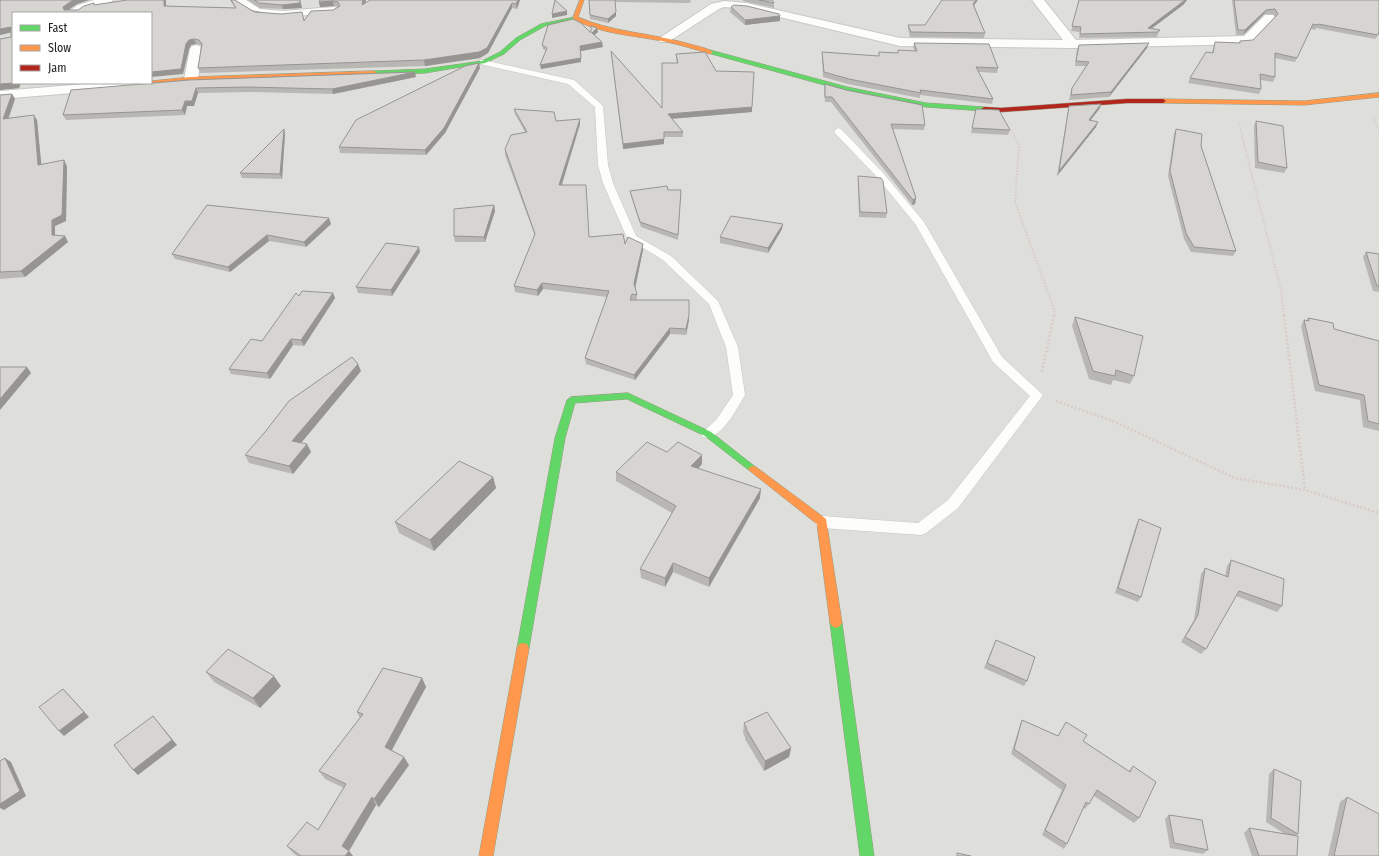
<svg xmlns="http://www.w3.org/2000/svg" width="1379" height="856" font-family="'Fira Sans Condensed',sans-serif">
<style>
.residential{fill:#dededb;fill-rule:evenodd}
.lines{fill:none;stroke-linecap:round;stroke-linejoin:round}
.lane-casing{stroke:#c8c8c6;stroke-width:1}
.street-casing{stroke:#c8c8c6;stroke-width:2}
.fast-casing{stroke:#959b80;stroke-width:1}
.slow-casing{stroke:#959b80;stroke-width:1}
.jam-casing{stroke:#959b80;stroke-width:1}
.path-far2{stroke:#d8ccc8;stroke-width:1.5;stroke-dasharray:1 1;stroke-linecap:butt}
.path-far1{stroke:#d8ccc8;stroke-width:2;stroke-dasharray:1.5 1.5;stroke-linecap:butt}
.path{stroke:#d8ccc8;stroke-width:2.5;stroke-dasharray:2 2;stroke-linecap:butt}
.lane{fill:#fdfdfc;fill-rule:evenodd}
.street{fill:#fdfdfc;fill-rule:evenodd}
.fast{fill:#63d668;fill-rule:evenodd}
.slow{fill:#ff974d;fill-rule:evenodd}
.jam{fill:#b3261e;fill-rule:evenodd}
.wall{fill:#b8b7b4}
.shaded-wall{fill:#969592}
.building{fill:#d6d5d1;stroke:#969592}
</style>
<rect width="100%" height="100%" fill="#efefea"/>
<path class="residential" d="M0,0H1379V856H0ZM13,13H151V83H13Z"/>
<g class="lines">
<g class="lane-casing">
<path id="lane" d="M480,60H483L574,80L603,106L608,165L613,183L636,236L671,256L718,301L738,347L745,395C738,407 720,442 703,437L701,434L716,420L733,395L726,347L709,304L663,260L627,238L603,183L598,165L595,107L568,84L480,64Z
M838,128L841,129L883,173L924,222L1002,357L1043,395L958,508L926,533L921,535L822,528L817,526L815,522L817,518L822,516L918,523L948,500L1030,396L993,362L916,225L877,177L835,133L834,131Z"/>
</g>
<g class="street-casing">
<path id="street" d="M94,0H113L111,2L86,9L80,13H66L78,5Z
M232,0H246L260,9L283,11L334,7L338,8L340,10L338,12L334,13L283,17L257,15L253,14Z
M1032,0H1044L1076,40L1244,36L1265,15H1273L1275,17L1251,43L1247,44L1073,48L900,46L747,9L724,7L719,9L668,42H660L658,39L711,4L724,1L747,3L900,38L1063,40Z
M196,45L200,46L202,49L198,79L196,82H186L184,79L190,49L192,46Z
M151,81L153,83L151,86L146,87L0,99V91L97,83H151Z"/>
</g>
<g class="fast-casing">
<path id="fast" d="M575,17H577V19L545,26L520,40L504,54L485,63L425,73L374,75L371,73L374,71L425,69L482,61L500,52L516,38L541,24Z
M710,50L847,87L926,103L984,107L987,109L984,111L926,107L846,91L708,53L707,52Z
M628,393L711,432L758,469L756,471H750L705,436L627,399L575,403L565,438L529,648L527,652L523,653L519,652L517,648L555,438L567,400L571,397Z
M836,618L840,620L842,623L874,856H860L830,623L832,620Z"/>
</g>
<g class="slow-casing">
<path id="slow" d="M580,0H584L578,17C612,32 650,33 686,43C695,46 706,47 713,52L710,54C694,49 678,44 662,41C637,36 593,33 573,18Z
M374,71L377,73L376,74L191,81L151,85L148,83H151V81L191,77Z
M1379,93V97L1304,105L1163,103L1160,101L1163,99L1304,101Z
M753,466L756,467L826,519L842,623L840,626L836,628L832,626L830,623L817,524L750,471L748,469L750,467Z
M523,643L527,644L529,648L493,856H479L517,648L519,644Z"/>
</g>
<g class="jam-casing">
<path id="jam" d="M1127,99H1163L1166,101L1163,103H1127L1001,112L984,111L981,109L984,107L1001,108Z"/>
</g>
<path class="path-far2" d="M1373,116L1379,131
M1239,123L1243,137
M1011,130L1015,137"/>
<path class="path-far1" d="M1014,136L1019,145L1015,202L1055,312L1054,316
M1242,136L1281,290L1284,316"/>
<path class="path" d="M1284,315L1305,490
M1042,372L1054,315
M1056,401L1113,421L1235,478L1305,490L1379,513"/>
<use href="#lane" class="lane"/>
<use href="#street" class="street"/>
<use href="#fast" class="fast"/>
<use href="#slow" class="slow"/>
<use href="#jam" class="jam"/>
</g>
<path class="wall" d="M0,0H89L77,4L68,10H78L94,3V5L166,6L235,8L230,0H235L251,10L304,20L333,10L339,7L334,6L320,7L319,2L320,0H366L365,3L520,0L517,9L512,8L488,53L480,58L425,66L200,73L198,68L201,45L196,44L191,45L189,49L183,74L13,13V83H21L19,88L0,90V39L11,37V32L0,35Z
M248,0H300L302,8L283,9L260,8Z
M589,0H691L690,3L615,2L616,16L608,23L590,19Z
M743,0H772L774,3V8L743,1Z
M1079,0H1187L1183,5L1152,28L1160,30L1158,34L1157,37L1079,38L1080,32L1071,31Z
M1232,0H1379L1378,35L1375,39L1316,28L1315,30L1311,29L1295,62L1275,58V77L1273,82L1261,80V89L1259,94L1188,83L1190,78L1212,53L1214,46L1215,42L1239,43L1240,41L1253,40L1275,17L1273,14H1264L1243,35H1236Z
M974,5L985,33L984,38L910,37L908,29V25H925Z
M731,7L780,16V21L745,25L730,12Z
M591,32H598L594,35L603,47L581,51V62L541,69L546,51L543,49L542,45Z
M914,43L998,68L997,73L979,72L993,99L992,104L920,95V98L848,84L823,77L822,57V52L878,56L879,52L898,53L915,51L913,48Z
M1079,45L1147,48L1109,97L1069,100L1072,88L1086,66H1075L1077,49Z
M611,51L662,108L677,63L676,59V54L716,71L752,112L672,119L683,132V137H664V144L623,149Z
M480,68L445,133L426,155L340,153L339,147Z
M416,77L333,94L249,92L198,93L194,106H187L185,115L66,120L63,115L71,90Z
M825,84L925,125L924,130L893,129L916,198L915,204L912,205L831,102H825L824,89Z
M12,94L15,99L9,118L37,120L41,164L67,166L66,221L55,226V235L65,236L68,242L25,277L0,279V95Z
M1069,106L1100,108L1090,120L1096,127L1057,176L1068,111Z
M514,109L556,121L580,124L561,185L589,237L625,244H643V250L635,287L637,295V300L689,320L686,335L670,334L635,380L586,364L585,358L607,297L543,289L538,296L515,292L514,286L535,236L505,155V149L525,132L515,114Z
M976,109L1010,130L1008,135L971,133Z
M1256,121L1287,168L1284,173L1255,168L1254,126Z
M284,129L285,134L282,179L242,178L240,173Z
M1176,129L1201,146L1236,251L1233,256L1191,252L1184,239L1168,176L1174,134Z
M858,176L887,213L886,218L859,217L858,182Z
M668,190H681L678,240L641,227L631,196L630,191Z
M494,205L495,211L485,242H455L454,236Z
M329,218L331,224L306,247L269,241L230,272L175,259L172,254Z
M782,229L768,253L720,243V237Z
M420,252L392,296L358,293L356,287Z
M1366,252L1379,254V292L1373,291L1363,257Z
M333,293L335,298L304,346L293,345L270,379L231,374L229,369L262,341L299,296Z
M1075,317L1134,376L1130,384L1113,380L1111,385L1089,379L1072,326Z
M1308,318L1334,329L1379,341V431L1363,427L1360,400L1315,391L1301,326L1304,320L1307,321Z
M361,371L301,443L307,444L311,452L293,474L249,463L245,455Z
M667,452L702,464L698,469L760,498L709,587L673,572L665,587L641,578L640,569L672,513L616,481V472Z
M493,477L496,488L434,551L399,533L395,522Z
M1139,519L1141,597L1138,602L1115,593L1136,525Z
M1231,560L1282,606L1277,612L1236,596L1206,649L1201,654L1181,642L1194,620L1201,574L1205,568L1225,576L1227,566Z
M996,640L1027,681L1024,686L984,668Z
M206,672L281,686L260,708L214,682Z
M422,678L426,687L392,750L409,765L379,807L376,805L349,851L353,856H297L293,853L287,846L318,830L344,788L325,779L319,771L360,718L357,712Z
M1022,720L1058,736L1083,741L1129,771L1133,766L1139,818L1134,823L1094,796L1089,804L1085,809L1083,807L1067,844L1064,849L1042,835L1062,790L1011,754L1020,725Z
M744,723L791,748L789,757L764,771L745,739V737L743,733Z
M1274,769L1298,834L1295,836L1297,856H1252L1244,833L1249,828L1285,834L1266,822L1269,774Z
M1347,797L1379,856H1328L1340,802Z
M1169,815L1208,850L1203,854L1170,848L1165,819Z"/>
<path class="shaded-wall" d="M73,0H89L77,4L65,12V13L63,7Z
M164,0H166V11L164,6Z
M300,0L302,8L283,9L282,5Z
M363,0H366L364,10L362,5Z
M518,0H520L517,9L516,4Z
M976,0H978L972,8L973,4Z
M1185,0H1187L1183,5L1147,32L1148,28Z
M333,1L334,6L320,7L319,2Z
M512,3V8L488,53L480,58L425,66L424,60Z
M1266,10L1264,14L1243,35L1245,30Z
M567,11V15L552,18V14Z
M616,12V16L608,23V19Z
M780,16V21L745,25V20Z
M11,27L13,32L0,35V29Z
M597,28L598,32L592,37V33Z
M194,39L196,44L191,45L189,49L183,74L151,77V72L189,40Z
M602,42L603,47L581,51V62L541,69L540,65L580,46Z
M1149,43L1147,48L1109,97L1111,92Z
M479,63L480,68L445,133L426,155L425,150Z
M415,72L416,77L333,94L332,89Z
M13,83H21L19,88L0,90V84Z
M196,88L198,93L194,106H187L185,115L182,110L185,101Z
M12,94L15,99L6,124L3,119Z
M1101,104L1100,108L1087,125L1089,120Z
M752,107V112L668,119V114Z
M34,115L37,120L42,171L38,165Z
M580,119V124L560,191L559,185Z
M1098,122L1096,127L1057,176L1059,171Z
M284,129L285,134L282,179L280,174Z
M664,139V144L623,149V144Z
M64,160L67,166L66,221L55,226V240L52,235V220Z
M916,198L915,204L912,205L913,200Z
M494,205L495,211L485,242L484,237Z
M329,218L331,224L306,247L304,242Z
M783,224L782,229L768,253V248Z
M267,235L269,241L230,272L228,267Z
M65,236L68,242L25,277L21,271Z
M643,244V250L635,289L634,283Z
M419,247L420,252L392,296L391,290Z
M542,283L543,289L538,296L537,290Z
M333,293L335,298L304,346L301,340Z
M689,315V320L686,335V329Z
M670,328V334L635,380L634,375Z
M291,339L293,345L270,379L267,373Z
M358,364L361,371L296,449L292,441Z
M27,367L31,373L0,410V399Z
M307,444L311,452L293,474L289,466Z
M702,455V464L691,476V466Z
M493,477L496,488L434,551L430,540Z
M761,489L760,498L709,587V578Z
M673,563V572L665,587V578Z
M274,676L281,686L260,708L253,698Z
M422,678L426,687L389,755L385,747Z
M63,689L89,717L64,736L59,731Z
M153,716L177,745L138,775L133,770Z
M791,748L789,757L764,771L765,761Z
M404,757L409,765L379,807L374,799Z
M5,758L11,762L26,796L4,810L0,808V804Z
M372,797L376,805L349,851L353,856H345L342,846Z"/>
<path class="building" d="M0,0H73L63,7L64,10H78L84,6L94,3V5L127,0H164V6L236,8L231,0H235L251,10L255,12L281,14L302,12L304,21L311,11L333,10L340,6L338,2L333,1L319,2L320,0H363L362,5L370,0H518L516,4L512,3L487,48L479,52L424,60L198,68L202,44L199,40L194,39L189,40L186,44L181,69L151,72V13H13V83L0,84V39L11,37V27L0,29Z
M254,0H300V3L282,5L259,3Z
M555,0L567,11L552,14Z
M589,0H615L616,12L608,19L590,15Z
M759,0H772L774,3Z
M942,0H976L973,4L985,33L911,32L908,25H925Z
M1079,0H1185L1148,28L1160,30L1158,32L1080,34L1081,27L1072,26Z
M1234,0H1379V31L1378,35L1318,24L1317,25L1313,24L1297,58L1275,53V77L1260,74L1261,89L1190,78L1206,52L1213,53L1215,42L1240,43V41L1253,40L1278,14L1275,9L1266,10L1245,30H1238Z
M734,5L747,6L779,14L780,16L745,20L731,7Z
M573,19L581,23L591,33V26L597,28L592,33L602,42L580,46L581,58L540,65L547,48L542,45L548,25Z
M914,43L989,44L998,68L976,67L993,99L920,90L921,93L849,79L824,72L822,52L879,56V52L898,53V50L917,51Z
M1149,43L1111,92L1071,95L1072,88L1089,62L1076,61L1079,45Z
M611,51L662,108V63H678L676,54L705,52L716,71L754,72L752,107L668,114L683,132H664V139L623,144Z
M479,63L444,128L425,150L339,147L356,120L465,66Z
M415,72L332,89L247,87L196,88L192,101H185L182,110L63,115L71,90L189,80Z
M825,84L846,90L922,105L925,125L891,124L916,198L913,200L832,97H825Z
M12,94L3,119L34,115L38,165L64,160L62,215L52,220V235L65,236L21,271L0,272V95Z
M1101,104L1089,120L1098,122L1059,171L1069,106Z
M514,109L554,112L556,121L580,119L559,185H586L589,237L623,234L625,244L628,237L643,244L634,283L637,295L632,294L630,300H689V315L686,329L670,328L634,375L585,358L609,291L542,283L537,290L514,286L535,234L505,149L511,135L527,132Z
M976,109L999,110L1010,130L972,128Z
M1256,121L1283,126L1287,168L1258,162Z
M284,129L280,174L240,173Z
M1176,129L1202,134L1201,146L1236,251L1194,247L1186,233L1170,171Z
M858,176L881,178L883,181L887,213L860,212Z
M667,186L668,190H681L678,235L640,222L630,191Z
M207,205L329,218L304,242L267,235L228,267L172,254Z
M494,205L484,237L454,236V209Z
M731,216L783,224L768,248L720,237Z
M386,243L419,247L391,290L356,287Z
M1366,252L1379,254V286H1377Z
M302,291L333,293L301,340L291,339L267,373L229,369L251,339L262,341L296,293L299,296Z
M1075,317L1143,336L1134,376L1116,370L1115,376L1093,371Z
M1308,318L1333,323L1334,329L1379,341V424L1368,421L1364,395L1319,385L1304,320L1309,321Z
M352,357L358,364L292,441L307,444L289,466L245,455L265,432L289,401Z
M0,367H27L0,399Z
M647,442L667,452L678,442L702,455L691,466L761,489L709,578L673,563L665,578L640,569L676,506L616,472Z
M459,461L493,477L430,540L395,522Z
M1139,519L1161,528L1141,597L1118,588Z
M1231,560L1284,579L1282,606L1239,591L1206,649L1185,637L1198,615L1205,568L1228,577Z
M996,640L1035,657L1027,681L987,663Z
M228,649L274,676L253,698L206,672Z
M383,668L422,678L385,747L404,757L374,799L372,797L342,846L349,851L345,856H301L287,846L307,822L318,830L346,784L319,771L363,714L357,712Z
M63,689L84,712L59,731L39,707Z
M767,712L791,748L765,761L746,729H747L744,723Z
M153,716L172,740L133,770L114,745Z
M1022,720L1058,736L1066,722L1087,735L1083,741L1130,772L1133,766L1156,782L1139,818L1097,790L1089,804L1086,802L1067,844L1045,830L1066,785L1014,749Z
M5,758L20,791L0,804V761Z
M1274,769L1301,781L1298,834L1271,818Z
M1347,797L1379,814V856H1334Z
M1169,815L1202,820L1208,850L1174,843Z
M1249,828L1298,836L1297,856H1259Z
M957,853L971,856H957Z"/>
<rect x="12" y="12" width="140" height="72" fill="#ffffff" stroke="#a6a6a6"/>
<rect x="20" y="25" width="20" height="6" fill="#63d668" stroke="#a6a6a6"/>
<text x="48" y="32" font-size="12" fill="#212121">Fast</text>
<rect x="20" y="45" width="20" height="6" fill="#ff974d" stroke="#a6a6a6"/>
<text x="48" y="52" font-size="12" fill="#212121">Slow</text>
<rect x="20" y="65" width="20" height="6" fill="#b3261e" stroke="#a6a6a6"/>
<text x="48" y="72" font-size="12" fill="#212121">Jam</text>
</svg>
